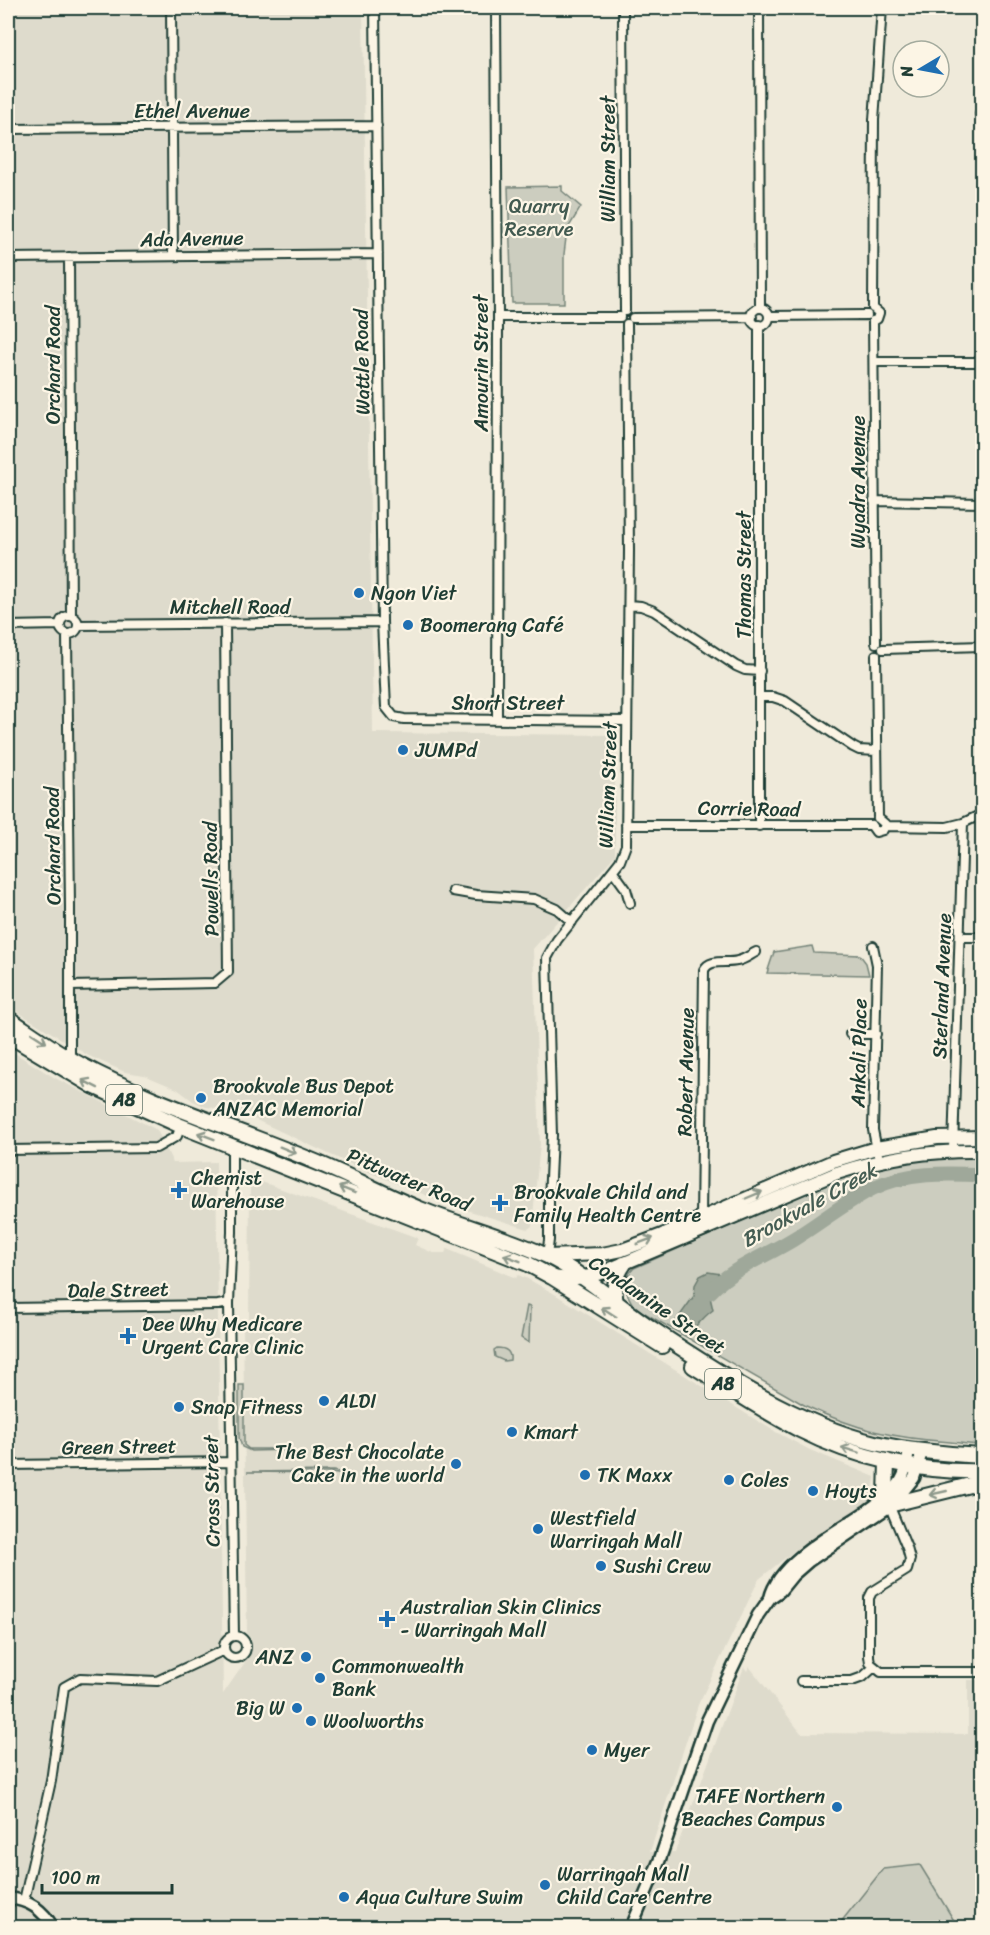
<svg xmlns="http://www.w3.org/2000/svg" width="990" height="1935" font-family="Sriracha,sans-serif">
<style>
.built{fill:#dedbcc}
.green{fill:#cccdbf;stroke:#76857a;stroke-width:1.5}
.water{fill:#9fa89a;stroke:#6c7d71;stroke-width:1.5}
.lines{fill:none;stroke-linecap:round;stroke-linejoin:round}
.river{stroke:#9fa89a;stroke-width:15}
.street-casing{stroke:#1f3d34;stroke-width:12}
.secondary-casing{stroke:#1f3d34;stroke-width:15}
.primary-casing{stroke:#1f3d34;stroke-width:16}
.highway-casing{stroke:#1f3d34;stroke-width:18}
.street{stroke:#fcf5e5;stroke-width:8}
.secondary{stroke:#fcf5e5;stroke-width:10}
.primary{stroke:#fcf5e5;stroke-width:12}
.highway{stroke:#fcf5e5;stroke-width:14}
.oneway{stroke:#8e998c}
.poi-dot{fill:#1f6fb2;stroke:#fcf5e5;stroke-width:2}
.labels{text-anchor:middle;dominant-baseline:central;stroke-width:4.5;stroke-linejoin:round;paint-order:stroke}
.shield{fill:#fcf5e5;stroke:#617469;stroke-width:1.5}
.shield-label{font-size:18px;font-weight:bold;fill:#1f3d34}
.street-label{font-size:20px;fill:#1f3d34;stroke:#fcf5e5}
.park-label{font-size:20px;fill:#425a50;stroke:#fcf5e5}
.poi-label{font-size:20px;fill:#1f3d34;stroke:#fcf5e5;text-anchor:start}
.water-label{font-size:21px;font-style:italic;fill:#455d53;stroke:#fcf5e5}
</style>
<rect width="100%" height="100%" fill="#efeada"/>
<filter id="ink" filterUnits="userSpaceOnUse"><feTurbulence type="fractalNoise" baseFrequency=".0167" numOctaves="2"/><feDisplacementMap in="SourceGraphic" scale="12" xChannelSelector="R" yChannelSelector="G"/><feConvolveMatrix kernelMatrix="1 2 1 2 8 2 1 2 1" color-interpolation-filters="sRGB"/></filter>
<g filter="url(#ink)">
<path class="built" d="M8,8H363L373,733L615,735V855L533,949L540,1144L532,1226L528,1229L450,1205L361,1169L252,1118L232,1110L206,1107L193,1101L177,1089L144,1075L125,1072L89,1056L8,1006Z
M8,1049L55,1078L157,1130L173,1163L216,1162L223,1694L250,1655L251,1638L247,1634L243,1321H249L250,1188L262,1182L418,1238L415,1245L433,1253H445L447,1249L516,1278L518,1275L526,1278L553,1293L774,1431L810,1450L875,1477L872,1497L860,1511L799,1547L759,1579L698,1705L650,1852H675L744,1667L747,1671L749,1666L801,1733L968,1734V1680H982V1927H8Z"/>
<path class="green" d="M562,186V191L581,207L567,230L564,254V303H512L508,187Z
M812,946L814,953L860,955L866,963L869,975L767,973L774,952Z
M982,1156V1445C972,1445 961,1443 950,1442C893,1438 857,1430 806,1406L634,1307C625,1290 619,1283 634,1268L841,1177L904,1159Z
M527,1306L530,1307L529,1343L521,1338Z
M497,1348C505,1348 511,1351 510,1360L504,1361L495,1357L494,1350Z
M239,1385H244V1445L249,1449H289L288,1450L251,1451L242,1447L239,1438Z
M333,1471L349,1474V1476L332,1473L247,1472Z
M920,1865L958,1927H837L883,1869Z"/>
<path class="water" d="M708,1272L721,1274L727,1280L710,1297L713,1310C704,1316 699,1325 690,1330L676,1321L694,1296L695,1285L700,1276Z"/>
<g class="lines">
<path class="river" d="M710,1292C732,1268 764,1257 792,1240C819,1224 845,1202 873,1188C906,1172 947,1173 982,1175"/>
<g class="street-casing">
<path id="street" d="M171,8L173,255
M375,8L382,622L386,707L394,717L404,719L627,721
M496,8L498,317L497,718
M623,8L625,311
M759,8L760,308
M980,114H982
M8,129L377,126
M69,257L71,616
M8,258L378,254
M873,308L874,120L882,8
M873,308L879,313L877,319L873,321
M751 317a9 9 0 1 1 18 0a9 9 0 1 1-18 0Z
M769,316L867,315
M498,317H620
M633,318L752,317
M873,321L876,643
M874,362H982
M874,501L982,503
M629,605L641,606L654,611L736,666L745,670L760,671
M60 625a9 9 0 1 1 18 0a9 9 0 1 1-18 0Z
M78,625L382,622
M8,626L60,625
M67,634L70,906V1058
M883,649L982,646
M876,655L878,818
M760,697H773L785,701L853,747L859,750L876,751
M626,825H871
M871,825L876,832L883,830L885,824L878,818
M759,826V325
M885,826L947,827L963,823L982,814
M613,871L626,889L630,903
M453,891L476,895L534,899L557,909L572,922
M961,937H982
M873,946L877,965L873,1130L879,1160
M70,986L215,983L228,972L225,623
M850,1034H876
M232,1146V1232L229,1303L234,1636
M8,1150L156,1148L177,1136L181,1126
M953,1150L963,823
M701,1220L704,970C710,958 726,964 737,961C744,960 750,955 756,952
M547,1256L549,1240V1200L552,1135L547,958L557,940L620,861L626,845L629,550L627,324
M8,1308L218,1305L229,1303
M8,1465L231,1462
M890,1507L907,1548L910,1559L907,1570L872,1592L869,1598V1656L870,1663L881,1672H982
M224 1647a11 11 0 1 1 22 0a11 11 0 1 1-22 0Z
M801,1681H852L863,1677L874,1667
M24,1901L51,1781L64,1687L80,1678L157,1681L224,1650"/>
</g>
<g class="secondary-casing">
<path id="secondary" d="M770,1598C778,1562 837,1531 867,1511C880,1501 896,1492 903,1476C907,1468 908,1458 909,1449
M8,1898C29,1900 43,1909 53,1928
M631,1928L660,1859L707,1721L758,1615L770,1598L780,1591L793,1575L809,1561L893,1504L914,1478L922,1452"/>
</g>
<g class="primary-casing">
<path id="primary" d="M548,1256L602,1254L622,1250L662,1235L833,1161L876,1148L937,1138L982,1137
M552,1277C570,1280 583,1278 601,1273L837,1173C887,1157 930,1150 982,1151"/>
</g>
<g class="highway-casing">
<path id="highway" d="M8,1018C32,1034 55,1051 81,1065C154,1104 235,1128 311,1160C348,1175 383,1194 420,1209C462,1226 506,1237 547,1256C586,1275 618,1306 654,1330C720,1374 797,1424 875,1443C911,1451 946,1454 982,1456
M8,1035L93,1086L181,1126L528,1264L552,1277L662,1346
M616,1303C613,1288 615,1277 624,1264
M693,1366C729,1388 763,1411 800,1430C855,1458 921,1473 982,1471
M886,1497L887,1461
M893,1504L982,1482"/>
</g>
<use href="#street" class="street"/>
<use href="#secondary" class="secondary"/>
<use href="#primary" class="primary"/>
<use href="#highway" class="highway"/>
</g>
<defs><path id="oneway-shaft" d="M-6 0H5M1.5-3L5.5 0L1.5 3" fill="none" stroke-width="1.6" stroke-linecap="round" stroke-linejoin="round" transform="scale(1.5)"/></defs>
<g class="oneway">
<use href="#oneway-shaft" transform="translate(39 1038) rotate(33)"/>
<use href="#oneway-shaft" transform="translate(90 1084) rotate(-153)"/>
<use href="#oneway-shaft" transform="translate(206 1136) rotate(-159)"/>
<use href="#oneway-shaft" transform="translate(288 1150) rotate(22)"/>
<use href="#oneway-shaft" transform="translate(347 1190) rotate(-158)"/>
<use href="#oneway-shaft" transform="translate(754 1195) rotate(-23)"/>
<use href="#oneway-shaft" transform="translate(645 1241) rotate(-21)"/>
<use href="#oneway-shaft" transform="translate(512 1258) rotate(-159)"/>
<use href="#oneway-shaft" transform="translate(609 1312) rotate(-147)"/>
<use href="#oneway-shaft" transform="translate(850 1450) rotate(-163)"/>
<use href="#oneway-shaft" transform="translate(938 1493) rotate(167)"/>
</g>
</g>
<g class="poi-dot">
<circle cx="359" cy="593" r="6"/>
<circle cx="408" cy="625" r="6"/>
<circle cx="403" cy="750" r="6"/>
<circle cx="201" cy="1098" r="6"/>
<path d="M176 1181h6v6h6v6h-6v6h-6v-6h-6v-6h6z"/>
<path d="M497 1194h6v6h6v6h-6v6h-6v-6h-6v-6h6z"/>
<path d="M125 1327h6v6h6v6h-6v6h-6v-6h-6v-6h6z"/>
<circle cx="324" cy="1401" r="6"/>
<circle cx="179" cy="1407" r="6"/>
<circle cx="512" cy="1432" r="6"/>
<circle cx="456" cy="1464" r="6"/>
<circle cx="585" cy="1475" r="6"/>
<circle cx="729" cy="1480" r="6"/>
<circle cx="813" cy="1491" r="6"/>
<circle cx="538" cy="1529" r="6"/>
<circle cx="601" cy="1566" r="6"/>
<path d="M384 1610h6v6h6v6h-6v6h-6v-6h-6v-6h6z"/>
<circle cx="306" cy="1657" r="6"/>
<circle cx="320" cy="1678" r="6"/>
<circle cx="297" cy="1708" r="6"/>
<circle cx="311" cy="1721" r="6"/>
<circle cx="592" cy="1750" r="6"/>
<circle cx="837" cy="1807" r="6"/>
<circle cx="545" cy="1885" r="6"/>
<circle cx="344" cy="1897" r="6"/>
</g>
<g class="labels">
<g class="shield">
<rect x="106" y="1085" width="36" height="30" rx="4.5"/>
<rect x="705" y="1369" width="36" height="30" rx="4.5"/>
</g>
<g class="shield-label">
<text x="124" y="1100">A8</text>
<text x="723" y="1384">A8</text>
</g>
<g class="street-label">
<text x="192" y="111">Ethel Avenue</text>
<text transform="translate(608 159) rotate(-90)">William Street</text>
<text transform="translate(192 239) rotate(-1)">Ada Avenue</text>
<text transform="translate(362 362) rotate(-91)">Wattle Road</text>
<text transform="translate(481 363) rotate(-90)">Amourin Street</text>
<text transform="translate(53 365) rotate(-90)">Orchard Road</text>
<text transform="translate(858 482) rotate(-90)">Wyadra Avenue</text>
<text transform="translate(744 575) rotate(-90)">Thomas Street</text>
<text x="230" y="607">Mitchell Road</text>
<text x="508" y="703">Short Street</text>
<text transform="translate(608 785) rotate(-88)">William Street</text>
<text transform="translate(749 809) rotate(1)">Corrie Road</text>
<text transform="translate(53 846) rotate(-91)">Orchard Road</text>
<text transform="translate(211 879) rotate(-91)">Powells Road</text>
<text transform="translate(942 986) rotate(-88)">Sterland Avenue</text>
<text transform="translate(859 1053) rotate(-89)">Ankali Place</text>
<text transform="translate(686 1072) rotate(-89)">Robert Avenue</text>
<text transform="translate(409 1180) rotate(23)">Pittwater Road</text>
<text transform="translate(118 1290) rotate(-1)">Dale Street</text>
<text transform="translate(657 1305) rotate(34)">Condamine Street</text>
<text transform="translate(119 1447) rotate(-1)">Green Street</text>
<text transform="translate(212 1491) rotate(-91)">Cross Street</text>
</g>
<g class="park-label">
<text x="539" y="206">Quarry<tspan x="539" dy="23">Reserve</tspan></text>
</g>
<g class="poi-label">
<text x="371" y="593">Ngon Viet</text>
<text x="420" y="625">Boomerang Café</text>
<text x="415" y="750">JUMPd</text>
<text x="213" y="1086">Brookvale Bus Depot<tspan x="213" dy="23">ANZAC Memorial</tspan></text>
<text x="191" y="1178">Chemist<tspan x="191" dy="23">Warehouse</tspan></text>
<text x="514" y="1192">Brookvale Child and<tspan x="514" dy="23">Family Health Centre</tspan></text>
<text x="142" y="1324">Dee Why Medicare<tspan x="142" dy="23">Urgent Care Clinic</tspan></text>
<text x="336" y="1401">ALDI</text>
<text x="191" y="1407">Snap Fitness</text>
<text x="524" y="1432">Kmart</text>
<text x="444" y="1452" text-anchor="end">The Best Chocolate<tspan x="444" dy="23">Cake in the world</tspan></text>
<text x="597" y="1475">TK Maxx</text>
<text x="741" y="1480">Coles</text>
<text x="825" y="1491">Hoyts</text>
<text x="550" y="1518">Westfield<tspan x="550" dy="23">Warringah Mall</tspan></text>
<text x="613" y="1566">Sushi Crew</text>
<text x="400" y="1607">Australian Skin Clinics<tspan x="400" dy="23">- Warringah Mall</tspan></text>
<text x="294" y="1657" text-anchor="end">ANZ</text>
<text x="332" y="1666">Commonwealth<tspan x="332" dy="23">Bank</tspan></text>
<text x="285" y="1708" text-anchor="end">Big W</text>
<text x="323" y="1721">Woolworths</text>
<text x="604" y="1750">Myer</text>
<text x="825" y="1796" text-anchor="end">TAFE Northern<tspan x="825" dy="23">Beaches Campus</tspan></text>
<text x="557" y="1874">Warringah Mall<tspan x="557" dy="23">Child Care Centre</tspan></text>
<text x="356" y="1897">Aqua Culture Swim</text>
</g>
<g class="water-label">
<text transform="translate(809 1205) rotate(-29)">Brookvale Creek</text>
</g>
</g>
<rect width="990" height="1935" fill="none" stroke="#fcf5e5" stroke-width="30"/>
<rect x="15" y="15" width="960" height="1905" fill="none" stroke="#1f3d34" stroke-width="2" filter="url(#ink)"/>
<g transform="translate(921 69) rotate(260)"><circle r="28" fill="#fcf5e5" stroke="#a4ab9e" stroke-width="1.5"/>
<path d="M0-4.5L10 22L0 15L-10 22Z" fill="#1f6fb2"/>
<text y="-9" font-size="16" font-weight="bold" text-anchor="middle" fill="#1f3d34">N</text>
</g>
<path d="M42 1884v9h130v-9" fill="none" stroke="#1f3d34" stroke-width="3"/>
<text x="51" y="1884" font-size="18" fill="#1f3d34" stroke="#fcf5e5" stroke-width="4.5" paint-order="stroke">100 m</text>
</svg>
